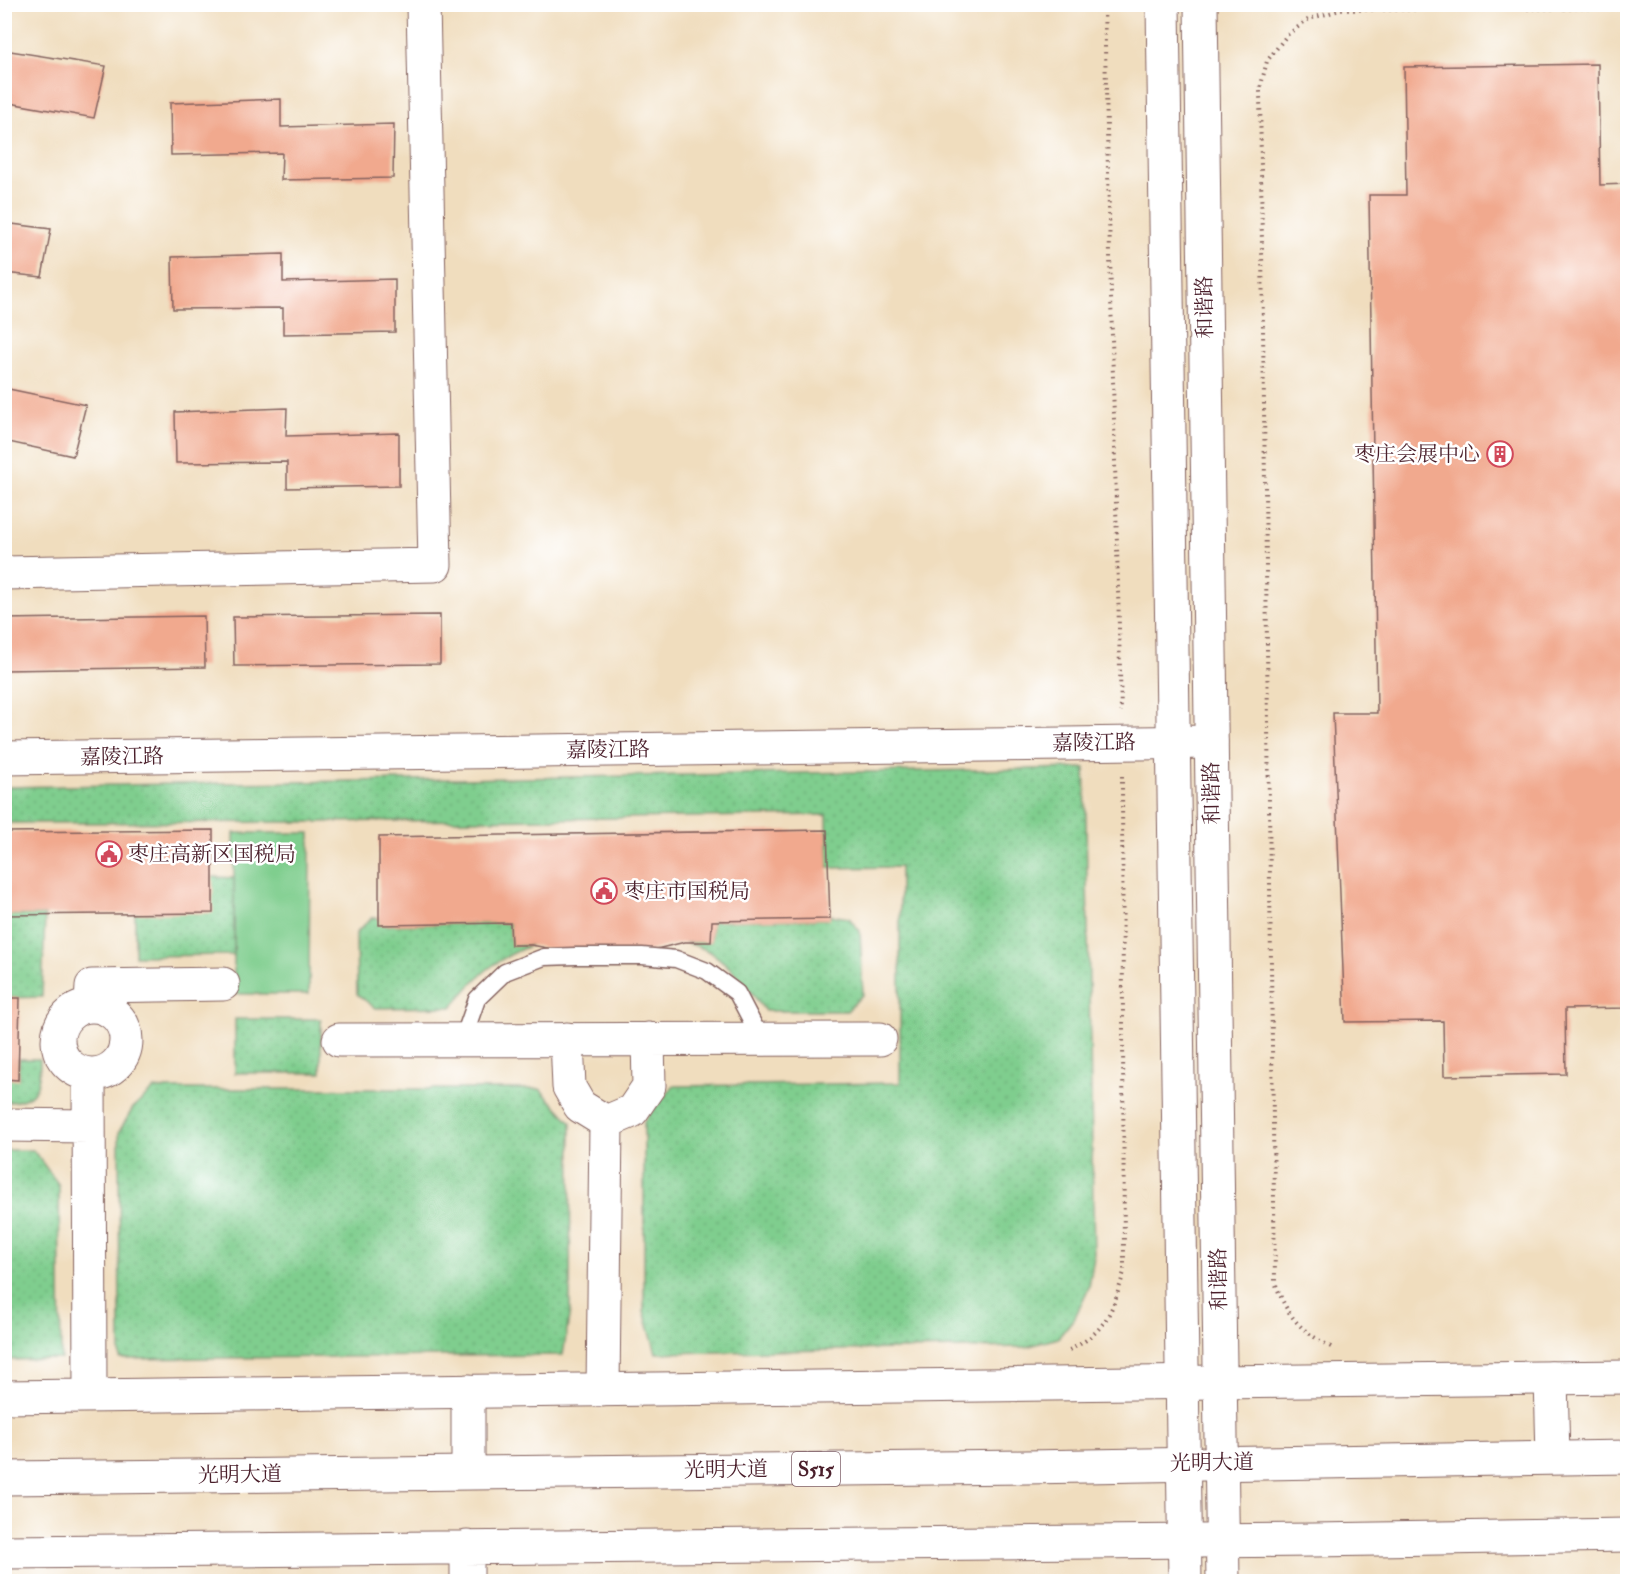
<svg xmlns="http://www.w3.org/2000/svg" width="1632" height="1586" font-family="'IM FELL Double Pica','Noto Serif SC',serif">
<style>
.grass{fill:#7fce8e;stroke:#64765c;stroke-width:1.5}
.park{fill:url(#park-dots);stroke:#64765c;stroke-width:1.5}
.building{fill:#f1a98e}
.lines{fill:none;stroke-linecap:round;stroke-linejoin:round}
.service-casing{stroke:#84625e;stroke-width:19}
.minor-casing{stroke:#84625e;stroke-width:35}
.tertiary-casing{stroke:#84625e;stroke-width:35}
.secondary-casing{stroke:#84625e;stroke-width:35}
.primary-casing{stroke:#84625e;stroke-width:35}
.path{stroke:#84625e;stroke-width:4;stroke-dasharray:1.5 4.5;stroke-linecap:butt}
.service{stroke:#fff;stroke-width:16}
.minor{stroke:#fff;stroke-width:33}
.tertiary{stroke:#fff;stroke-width:33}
.secondary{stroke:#fff;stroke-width:33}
.primary{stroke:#fff;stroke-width:33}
.labels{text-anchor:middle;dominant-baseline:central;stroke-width:5;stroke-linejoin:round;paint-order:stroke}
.shield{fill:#fff;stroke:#80626b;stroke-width:1.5}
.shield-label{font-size:20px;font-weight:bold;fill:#4a1f2b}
.street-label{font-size:21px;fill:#4a1f2b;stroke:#fff}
.poi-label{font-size:21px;fill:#4a1f2b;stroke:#fff;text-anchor:start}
</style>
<defs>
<pattern id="park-dots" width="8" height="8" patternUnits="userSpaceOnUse" patternTransform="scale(1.5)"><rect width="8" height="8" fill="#7fce8e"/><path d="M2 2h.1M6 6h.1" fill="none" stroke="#6fb07b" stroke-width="1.8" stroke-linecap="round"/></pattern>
</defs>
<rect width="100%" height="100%" fill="#fff"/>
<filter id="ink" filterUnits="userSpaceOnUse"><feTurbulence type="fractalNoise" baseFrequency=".0167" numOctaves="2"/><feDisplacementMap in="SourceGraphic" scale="12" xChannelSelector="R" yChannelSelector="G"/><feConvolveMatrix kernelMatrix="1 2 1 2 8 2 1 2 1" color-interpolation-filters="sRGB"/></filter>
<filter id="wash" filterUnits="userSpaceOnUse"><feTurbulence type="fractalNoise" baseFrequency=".008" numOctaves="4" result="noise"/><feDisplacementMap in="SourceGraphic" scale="24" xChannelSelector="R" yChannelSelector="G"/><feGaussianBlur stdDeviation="1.35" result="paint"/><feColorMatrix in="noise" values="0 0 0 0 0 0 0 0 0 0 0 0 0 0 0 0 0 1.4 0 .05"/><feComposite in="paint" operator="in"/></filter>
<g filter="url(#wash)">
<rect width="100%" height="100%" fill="#f0ddbe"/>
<path class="grass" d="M234,833H310L309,994H234Z"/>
<path class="park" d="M1085,768L1094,1257L1089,1287L1075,1317L1058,1338L1026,1347L656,1353L644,1311V1121L674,1086L900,1083V867L828,868L827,815L321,822L5,823L4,787Z
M213,877L234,878V955L135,956V914Z
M5,915H45L42,997L5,998Z
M830,915L849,918L860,931L863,994L847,1011H765C749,989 732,965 708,951C701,947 692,945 685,942H711L712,921L829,919Z
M371,918H380V925L510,923L511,945H531C493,961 477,975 452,1007L375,1008L357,994L356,933Z
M235,1019H321V1073H235Z
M19,1059H40C40,1087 37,1102 5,1102V1079H18Z
M154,1089H540L571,1122L570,1311L563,1355L120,1359L119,1132L133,1108Z
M4,1150H33L59,1185L61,1359L5,1360Z"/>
<g id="blocks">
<path class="building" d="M4,50L106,66L94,118L4,102Z
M1598,64L1600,185L1628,184V1008L1565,1009L1566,1074L1444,1076L1443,1021L1345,1022L1333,713H1377L1369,195H1406L1404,67Z
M281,99V127L394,124L393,178L281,180L282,153L171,155L170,103Z
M4,223L51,229L42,277L4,273Z
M283,254V282L395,279V332L283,334V308L173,309L172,257Z
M4,388L86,405L73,456L4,441Z
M287,408L286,436L399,433V486L287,488V462L176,463L175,412Z
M440,615V664L234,666L233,617Z
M204,616L205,667L4,670V619Z
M213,830V913L4,915V832Z
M827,830L830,919L712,921L711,942H685L640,953L581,954L531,945H511L510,923L379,925V837Z
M4,998H20L18,1080L4,1079Z"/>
</g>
</g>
<g filter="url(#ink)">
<use href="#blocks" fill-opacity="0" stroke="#84625e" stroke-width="1.5"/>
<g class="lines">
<g class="service-casing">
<path id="service" d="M463,1039L477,999L505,972L544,957L575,956H642L676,959L707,971L737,993L761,1039"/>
</g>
<g class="minor-casing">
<path id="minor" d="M4,573L435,565L423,4
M91,1005L92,986L223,984
M58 1040a34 34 0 1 1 68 0a34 34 0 1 1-68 0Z
M567,1039L569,1087L580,1106L606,1122
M339,1040L880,1039
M89,1074L90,1396
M606,1122L632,1111L649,1086L648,1039
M4,1125L88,1126
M603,1390L606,1122
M4,1397L1628,1377"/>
</g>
<g class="tertiary-casing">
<path id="tertiary" d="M4,758L1211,742"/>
</g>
<g class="secondary-casing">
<path id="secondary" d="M1163,4L1185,1582
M1201,4L1223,1582"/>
</g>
<g class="primary-casing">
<path id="primary" d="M1551,1378L1553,1458
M468,1391V1473
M4,1478L1026,1467L1628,1457
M4,1552L1314,1540L1628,1535
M467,1582V1547"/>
</g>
<path class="path" d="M1104,4L1121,712
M1331,1347C1299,1330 1287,1316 1275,1282L1260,89L1267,61L1287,35L1309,19L1340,10L1628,8
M1069,1350C1107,1332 1113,1309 1124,1272L1122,776"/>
<use href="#service" class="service"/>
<use href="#minor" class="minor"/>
<use href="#tertiary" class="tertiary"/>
<use href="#secondary" class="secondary"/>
<use href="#primary" class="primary"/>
</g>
</g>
<defs>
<g id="building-ring" transform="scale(1.35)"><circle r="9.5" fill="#fff" stroke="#d1495b" stroke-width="1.5"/><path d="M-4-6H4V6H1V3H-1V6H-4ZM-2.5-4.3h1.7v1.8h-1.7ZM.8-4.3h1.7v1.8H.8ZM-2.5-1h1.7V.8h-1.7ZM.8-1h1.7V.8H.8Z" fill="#d1495b"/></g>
<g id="civic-ring" transform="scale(1.35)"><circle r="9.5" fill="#fff" stroke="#d1495b" stroke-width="1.5"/><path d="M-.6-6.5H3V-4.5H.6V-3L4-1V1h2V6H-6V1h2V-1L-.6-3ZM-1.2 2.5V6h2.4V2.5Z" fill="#d1495b"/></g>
</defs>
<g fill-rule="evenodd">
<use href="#building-ring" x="1500" y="454"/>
<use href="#civic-ring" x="109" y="854"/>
<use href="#civic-ring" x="604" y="891"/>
</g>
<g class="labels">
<rect class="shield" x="792" y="1452" width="48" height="34" rx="4.5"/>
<g class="shield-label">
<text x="816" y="1469">S515</text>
</g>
<g class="street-label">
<text transform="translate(1205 307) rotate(-91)">和谐路</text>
<text transform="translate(1094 743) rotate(-1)">嘉陵江路</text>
<text transform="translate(608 750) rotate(-1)">嘉陵江路</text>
<text transform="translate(122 757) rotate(-1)">嘉陵江路</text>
<text transform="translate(1212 793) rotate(-91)">和谐路</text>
<text transform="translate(1219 1279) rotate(-91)">和谐路</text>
<text transform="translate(1212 1463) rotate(-1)">光明大道</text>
<text transform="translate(726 1470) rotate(-1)">光明大道</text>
<text transform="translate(240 1475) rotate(-1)">光明大道</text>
</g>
<g class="poi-label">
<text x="1480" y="454" text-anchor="end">枣庄会展中心</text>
<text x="128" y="854">枣庄高新区国税局</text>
<text x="624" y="891">枣庄市国税局</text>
</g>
</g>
<rect width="1632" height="1586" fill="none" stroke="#fff" stroke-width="24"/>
</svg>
